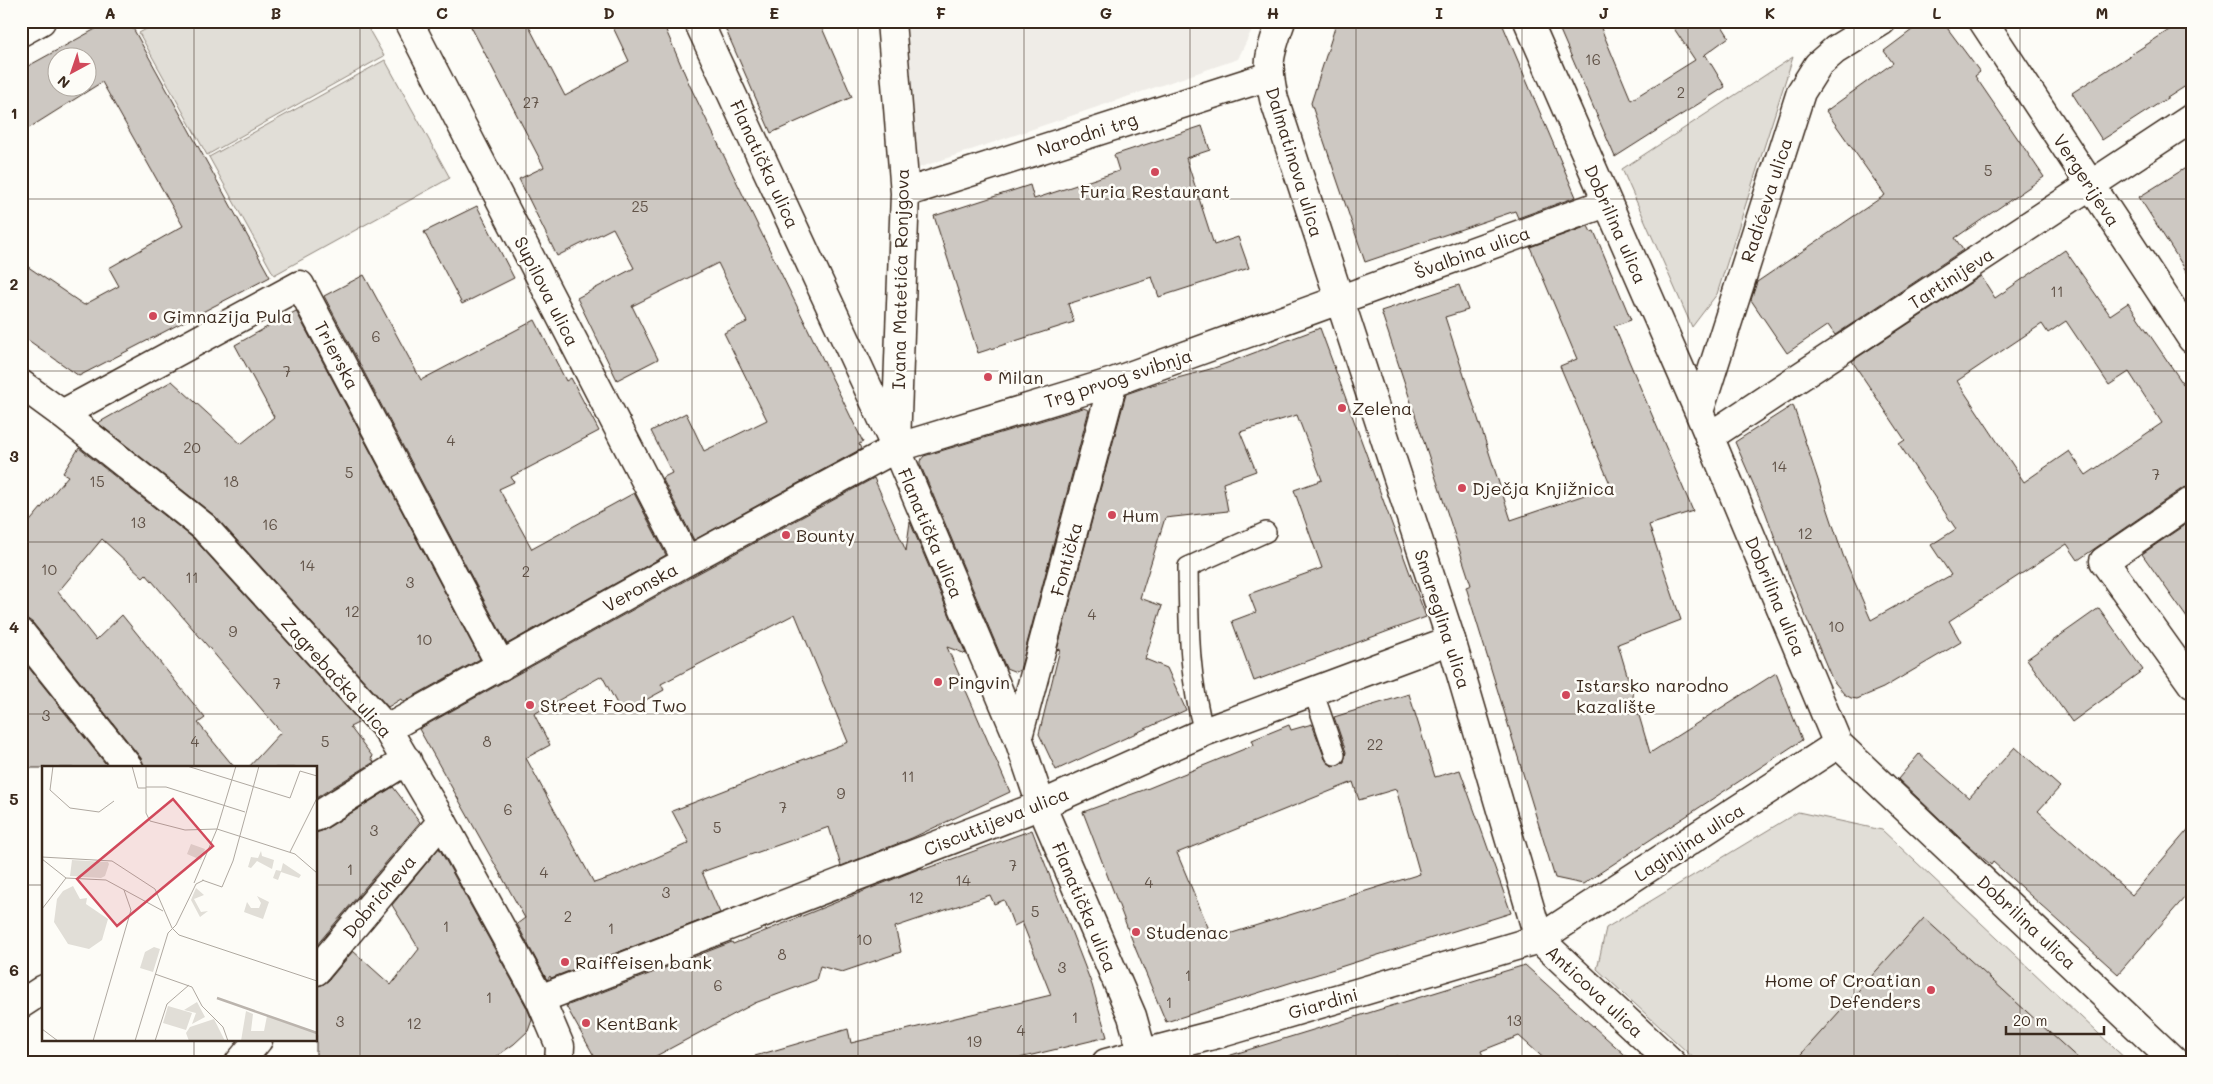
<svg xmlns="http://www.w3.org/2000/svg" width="2213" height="1084" font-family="Mali,sans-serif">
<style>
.built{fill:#efece7}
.green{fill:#e1ded7;stroke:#8e847a}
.building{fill:#cdc8c2;stroke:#3b2a1e;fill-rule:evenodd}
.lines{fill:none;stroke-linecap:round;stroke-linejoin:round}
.lane-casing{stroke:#3b2a1e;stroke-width:22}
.street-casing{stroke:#3b2a1e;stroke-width:31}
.secondary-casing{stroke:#3b2a1e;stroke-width:31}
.lane{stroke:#fdfcf7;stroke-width:19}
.street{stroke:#fdfcf7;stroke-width:28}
.secondary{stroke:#fdfcf7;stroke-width:28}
.grid{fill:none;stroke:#3b2a1e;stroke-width:1;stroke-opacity:0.55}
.poi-dot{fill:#d1495b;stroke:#fdfcf7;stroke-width:2}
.labels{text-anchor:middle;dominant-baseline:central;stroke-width:5;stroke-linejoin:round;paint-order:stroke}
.number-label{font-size:15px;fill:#605247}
.street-label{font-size:18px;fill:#3b2a1e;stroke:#fdfcf7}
.poi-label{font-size:18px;fill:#3b2a1e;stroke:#fdfcf7;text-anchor:start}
.inset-river{fill:none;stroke:#bbb4ad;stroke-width:2.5}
.inset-road{fill:none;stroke:#afa8a0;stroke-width:1}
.view{fill:#d1495b;fill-opacity:0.15;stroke:#d1495b;stroke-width:2.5}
.inset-edge{fill:none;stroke:#3b2a1e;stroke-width:2.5}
.neatline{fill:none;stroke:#3b2a1e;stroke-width:2}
.grid-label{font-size:16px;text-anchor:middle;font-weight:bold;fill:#3b2a1e}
</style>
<rect width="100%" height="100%" fill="#fdfcf7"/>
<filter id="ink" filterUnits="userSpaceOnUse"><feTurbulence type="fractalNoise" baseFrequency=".02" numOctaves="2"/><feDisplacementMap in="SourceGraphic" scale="10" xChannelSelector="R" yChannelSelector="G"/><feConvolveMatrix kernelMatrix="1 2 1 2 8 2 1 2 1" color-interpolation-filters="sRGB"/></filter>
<g filter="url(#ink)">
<path class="built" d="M907,21H1256L1238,59L918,168Z"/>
<path class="green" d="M161,21H364L384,56L207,155L139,33Z
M1793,57L1717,294L1692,327L1622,169Z
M385,60L450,178L274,275L209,157Z
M1798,812L1882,830L2130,1063H1699L1597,969L1606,928Z"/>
<path class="building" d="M110,21H129L270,277L79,376L21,335V262L84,305L119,286L109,268L183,226L102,82L21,133V70ZM58,58H88V88H58Z
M468,21H526L565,96L629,61L610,21H662L690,86L863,442L859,444L861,449L694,540L662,478L672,473L651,431L686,413L704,451L767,420L724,333L747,322L718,263L632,306L658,359L617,380L577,298L634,268L613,228L557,256L519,179L544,167Z
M722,21H819L852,97L771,133Z
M1337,21H1501L1576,197L1518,218L1515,211L1365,262L1311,103Z
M1556,21H1598L1631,100L1695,60L1669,21H1719L1729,37L1703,56L1705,54L1725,87L1615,157Z
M1924,21H1942L1980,72L1975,76L2044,177L1955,238L1963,250L1835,335L1828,325L1787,353L1751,300L1757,282L1885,195L1826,111L1893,63L1884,51Z
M2183,21H2192V82L2102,140L2072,93Z
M1202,126L1210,150L1186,158L1214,245L1238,237L1249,268L1159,297L1152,277L1068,304L1074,322L978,353L934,216L1030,185L1034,199L1119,171L1114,155Z
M2192,164V280L2139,197Z
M477,206L514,278L462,304L424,232Z
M1588,226L1591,232L1594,231L1631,320L1614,326L1693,511L1649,525L1681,620L1618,644L1650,753L1776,673L1802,740L1583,884L1555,878L1466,587L1471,585L1381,311L1459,285L1468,310L1445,317L1511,520L1611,486L1560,366L1577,359L1530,247Z
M2065,250L2110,315L2128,303L2192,397V486L2183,488L2078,560L2067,544L1949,621L1961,642L1883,688L1857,699L1851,698L1844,694L1832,679L1789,576L1765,511L1735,442L1793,405L1843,555L1871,620L1951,575L1931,545L1956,529L1899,444L1905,440L1852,361L1981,276L1995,298ZM2066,321L2109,385L2129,372L2162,423L2086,475L2069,451L2024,482L1957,381L2042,324L2048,333Z
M364,275L421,380L535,320L566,381L571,378L599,431L511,477L514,482L499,489L532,549L634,493L666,555L507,644L324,296Z
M296,311L480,659L403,702L401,699L388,707L215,516L98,423L172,381L241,444L274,417L235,345Z
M1320,328L1426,617L1254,681L1232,621L1256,612L1249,594L1322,568L1294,490L1322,480L1297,415L1240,432L1256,471L1223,483L1228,511L1165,518L1140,598L1162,606L1145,659L1167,668L1186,710L1056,770L1039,734L1060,649L1057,650L1126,394L1152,385L1214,368Z
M1083,408L1089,410L1020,670L1016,672L1006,668L920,464V461L924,456Z
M79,448L193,538L360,722L350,727L373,757L371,758L374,762L316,798V768H248L281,732L146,574L143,577L102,539L58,592L96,640L122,615L205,718L198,723L235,768H144L141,758L33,623L27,619L21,618V532L68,476L63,473Z
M874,478L906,551L910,522L966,654L947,647L1010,792L912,838L841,866L829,827L702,872L720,913L551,978L550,976L547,980L517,924L525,918L419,729L695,575ZM795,614L848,742L672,811L689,843L615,876L594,883L526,758L550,745L534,714L602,676L622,713L664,690L661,684Z
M2192,520V625L2142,554Z
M2099,608L2143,670L2072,722L2027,659Z
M21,658L109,768H21Z
M1409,694L1435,777L1460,770L1511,913L1166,1022L1136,950L1083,812L1149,788L1254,745L1252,740L1289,725L1291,730L1312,724L1325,759L1332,766L1339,765L1344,762L1346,752L1334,717ZM1353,782L1359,800L1396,789L1420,874L1213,939L1177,853Z
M2015,747L2060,787L2038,811L2132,895L2192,825V889L2118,974L1993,862L1991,865L1963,841L1898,779L1919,754L1969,798Z
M393,787L420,822L316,946V833L324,830Z
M1032,830L1092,985L1107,1037L999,1063H756L755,1056L848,1029L851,1043L1051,995L1022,922L1014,926L1004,900L994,904L990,895L895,927L901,952L842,972L820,966L816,980L755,1003L643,1063H598L566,1006L732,942L733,944L921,868L922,870Z
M439,848L526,1006L532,1020L528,1031L514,1044L487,1063H316V986L322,985L328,981L353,951L391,985L419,949L392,905Z
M1924,918L2083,1063H1793Z
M1525,965L1634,1063H1549L1519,1036L1481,1051L1486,1063H1399L1397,1056L1372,1063H1229L1228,1056Z"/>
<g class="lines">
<g class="lane-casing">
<path id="lane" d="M1313,691L1335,755
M1204,732C1188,675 1189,625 1188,567L1266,532"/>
</g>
<g class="street-casing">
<path id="street" d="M408,21L687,561
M698,21L896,448L1018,737L1041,805L1132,1016L1145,1063
M891,21L905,193L896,444
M1983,21L2192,339
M905,193L1269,76
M62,414L300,285L501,666
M1709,437L2192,118
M2192,501L2104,561L2192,684
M21,633L129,768
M387,729L687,561L896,448L1113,382L1606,203
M1018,737L1113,382
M316,817L407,760
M316,971L442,821
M540,999L1041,805L1204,732L1451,640
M21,1004L44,989
M239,1063L258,1040
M1106,1063L1225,1032L1539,939L1838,744"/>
</g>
<g class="secondary-casing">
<path id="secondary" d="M1281,21C1269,55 1266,63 1274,99L1451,640L1539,939L1672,1063
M1528,21L1699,412L1838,744L2176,1063
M21,32L41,21
M21,384L62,414L204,527L387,729L442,821L540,999L560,1046L559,1063
M1699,412L1801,92L1818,65L1835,50L1882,21"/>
</g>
<use href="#lane" class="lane"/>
<use href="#street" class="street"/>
<use href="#secondary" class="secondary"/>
</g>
</g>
<path class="grid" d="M194,21V768M360,21V1063M526,21V1063M692,21V1063M858,21V1063M1024,21V1063M1190,21V1063M1356,21V1063M1522,21V1063M1688,21V1063M1854,21V1063M2020,21V1063M21,199H2192M21,371H2192M21,542H2192M21,714H2192M21,885H44M316,885H2192M194,1040V1063"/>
<g class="poi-dot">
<circle cx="1155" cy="172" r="5"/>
<circle cx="153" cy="316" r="5"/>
<circle cx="988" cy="377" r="5"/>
<circle cx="1342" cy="408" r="5"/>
<circle cx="1462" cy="488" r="5"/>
<circle cx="1112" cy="515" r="5"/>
<circle cx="786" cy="535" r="5"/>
<circle cx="938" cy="682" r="5"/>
<circle cx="1566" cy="695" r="5"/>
<circle cx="530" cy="705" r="5"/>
<circle cx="1136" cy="932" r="5"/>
<circle cx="565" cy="962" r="5"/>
<circle cx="1931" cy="990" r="5"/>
<circle cx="586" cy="1023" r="5"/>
</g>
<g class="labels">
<g class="number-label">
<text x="1593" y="59">16</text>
<text x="1681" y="92">2</text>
<text x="531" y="102">27</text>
<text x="1988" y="170">5</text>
<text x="640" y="206">25</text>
<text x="2057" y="291">11</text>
<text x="376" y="336">6</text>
<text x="287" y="371">7</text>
<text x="451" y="440">4</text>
<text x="192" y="447">20</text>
<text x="1779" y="466">14</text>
<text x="349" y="472">5</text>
<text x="2156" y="474">7</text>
<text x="97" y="481">15</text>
<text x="231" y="481">18</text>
<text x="138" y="522">13</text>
<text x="270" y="524">16</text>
<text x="1805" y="533">12</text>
<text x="307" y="565">14</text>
<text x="49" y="569">10</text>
<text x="526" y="571">2</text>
<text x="192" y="577">11</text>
<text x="410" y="582">3</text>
<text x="352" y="611">12</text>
<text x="1092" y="614">4</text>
<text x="1836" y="626">10</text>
<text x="233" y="631">9</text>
<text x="424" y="639">10</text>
<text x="277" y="683">7</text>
<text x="46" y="715">3</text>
<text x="195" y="741">4</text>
<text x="325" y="741">5</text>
<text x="487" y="741">8</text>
<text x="1375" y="744">22</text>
<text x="908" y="776">11</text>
<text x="841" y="793">9</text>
<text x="783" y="807">7</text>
<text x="508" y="809">6</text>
<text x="717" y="827">5</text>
<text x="374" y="830">3</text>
<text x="1013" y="865">7</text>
<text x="350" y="869">1</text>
<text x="544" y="872">4</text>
<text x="963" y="880">14</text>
<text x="1149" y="882">4</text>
<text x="666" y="892">3</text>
<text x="916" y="897">12</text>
<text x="1035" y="911">5</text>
<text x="568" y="916">2</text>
<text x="446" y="926">1</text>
<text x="611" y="928">1</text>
<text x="864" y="939">10</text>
<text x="782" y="954">8</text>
<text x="1062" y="967">3</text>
<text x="1188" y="975">1</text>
<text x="718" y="985">6</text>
<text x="489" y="997">1</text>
<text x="1169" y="1002">1</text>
<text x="1075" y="1017">1</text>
<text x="1514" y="1020">13</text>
<text x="340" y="1021">3</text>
<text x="414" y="1023">12</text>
<text x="1021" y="1030">4</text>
<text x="974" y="1041">19</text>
</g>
<g class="street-label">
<text transform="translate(1087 134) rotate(-18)">Narodni trg</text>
<text transform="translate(1295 162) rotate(73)">Dalmatinova ulica</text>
<text transform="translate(765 164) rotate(65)">Flanatička ulica</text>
<text transform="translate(2087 180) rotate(57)">Vergerijeva</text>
<text transform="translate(1766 200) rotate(-72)">Radićeva ulica</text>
<text transform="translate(1616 224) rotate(66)">Dobrilina ulica</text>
<text transform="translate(1472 252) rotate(-20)">Švalbina ulica</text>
<text transform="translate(1951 278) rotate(-33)">Tartinijeva</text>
<text transform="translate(900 279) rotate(-89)">Ivana Matetića Ronjgova</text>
<text transform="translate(547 291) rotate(63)">Supilova ulica</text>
<text transform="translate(337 355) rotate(62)">Trierska</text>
<text transform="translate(1118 378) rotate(-18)">Trg prvog svibnja</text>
<text transform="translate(931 533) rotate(67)">Flanatička ulica</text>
<text transform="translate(1066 559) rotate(-75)">Fontička</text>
<text transform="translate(640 587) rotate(-29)">Veronska</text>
<text transform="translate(1776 596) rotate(67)">Dobrilina ulica</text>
<text transform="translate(1443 619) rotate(72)">Smareglina ulica</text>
<text transform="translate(337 677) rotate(48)">Zagrebačka ulica</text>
<text transform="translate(996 821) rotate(-22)">Ciscuttijeva ulica</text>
<text transform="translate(1689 842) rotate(-33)">Laginjina ulica</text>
<text transform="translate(379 896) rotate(-50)">Dobricheva</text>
<text transform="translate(1085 907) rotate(67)">Flanatička ulica</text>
<text transform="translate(2027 922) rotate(43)">Dobrilina ulica</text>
<text transform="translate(1595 991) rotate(43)">Anticova ulica</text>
<text transform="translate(1323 1003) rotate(-16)">Giardini</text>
</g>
<g class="poi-label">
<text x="1155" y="191" text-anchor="middle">Furia Restaurant</text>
<text x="163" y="316">Gimnazija Pula</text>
<text x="998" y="377">Milan</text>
<text x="1352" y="408">Zelena</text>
<text x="1472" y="488">Dječja Knjižnica</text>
<text x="1122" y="515">Hum</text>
<text x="796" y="535">Bounty</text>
<text x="948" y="682">Pingvin</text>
<text x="1576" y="685">Istarsko narodno<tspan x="1576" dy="21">kazalište</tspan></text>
<text x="540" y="705">Street Food Two</text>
<text x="1146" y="932">Studenac</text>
<text x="575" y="962">Raiffeisen bank</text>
<text x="1921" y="980" text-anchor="end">Home of Croatian<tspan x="1921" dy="21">Defenders</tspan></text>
<text x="596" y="1023">KentBank</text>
</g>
</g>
<g transform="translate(42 766)">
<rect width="275" height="275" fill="#fdfcf7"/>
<path d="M155,236L163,251L150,258L154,247L142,244ZM204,245L211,248L209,265H222L225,250L275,266V275H199Z" fill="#e1ded7"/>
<path d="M154,122L162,129L152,133L159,146L166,145L158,151L149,134Z" fill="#e1ded7"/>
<path d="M149,78L163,83L159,94L145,88ZM219,85L220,90L232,94L230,103L215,95L209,102L206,101L209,91L216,92ZM30,94L66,96L67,98L63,110L59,112L28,110ZM241,97L259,109L257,112L239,106L236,114L231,112L234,104L239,105ZM31,120L38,133L45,132L44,138L66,153L60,174L47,183L26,178L12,156L15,133L21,125ZM215,130L227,136L221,153L202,146L205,136L209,142H217L219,137ZM112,181L118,183L111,206L98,202L103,186ZM126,240L150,247L144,264L121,257ZM172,253L183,275H147L144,267L148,261Z" fill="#e1ded7"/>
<path class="inset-river" d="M175,232L275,267"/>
<path class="inset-road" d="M11,0L8,24L28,42L57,46L72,35M90,0L96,22H104M104,0V47L108,55L143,64L175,63M145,0L248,32L258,5L275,10M104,21H124L203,46M175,63L253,88L275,107M248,86L275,32M0,91L70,95L113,123L130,162L137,169L275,215M0,93L24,112M24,112L64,114L121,145M160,114L180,121L191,95L217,0M152,117L175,63L194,0M0,143L24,112M113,208L150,221L160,240L181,261L186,275M0,263L16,275M51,275L89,144L82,124M93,275L126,167L134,159L154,118L162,114M113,275L125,238L147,219"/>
<path class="view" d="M131,33L171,80L75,160L35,113Z"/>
<rect width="275" height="275" class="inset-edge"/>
</g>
<rect width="2213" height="1084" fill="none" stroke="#fdfcf7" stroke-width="55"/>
<g transform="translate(72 72) rotate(220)"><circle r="24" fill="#fdfcf7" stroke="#afa8a0"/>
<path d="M0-4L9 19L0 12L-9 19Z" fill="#d1495b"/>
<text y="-8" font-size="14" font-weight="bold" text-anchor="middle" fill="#3b2a1e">N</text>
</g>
<path d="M2006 1026v8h98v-8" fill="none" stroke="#3b2a1e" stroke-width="2.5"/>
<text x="2013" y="1026" font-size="15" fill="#3b2a1e" stroke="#fdfcf7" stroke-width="4" paint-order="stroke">20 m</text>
<rect x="28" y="28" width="2158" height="1028" class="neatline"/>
<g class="grid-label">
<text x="110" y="19">A</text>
<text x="276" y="19">B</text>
<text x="442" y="19">C</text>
<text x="609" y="19">D</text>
<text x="774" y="19">E</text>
<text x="941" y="19">F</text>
<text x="1106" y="19">G</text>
<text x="1273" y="19">H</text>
<text x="1439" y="19">I</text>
<text x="1604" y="19">J</text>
<text x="1770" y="19">K</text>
<text x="1937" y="19">L</text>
<text x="2102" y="19">M</text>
<text x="14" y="119">1</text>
<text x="14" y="290">2</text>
<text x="14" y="462">3</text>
<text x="14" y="633">4</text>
<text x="14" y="805">5</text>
<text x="14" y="976">6</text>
</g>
</svg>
